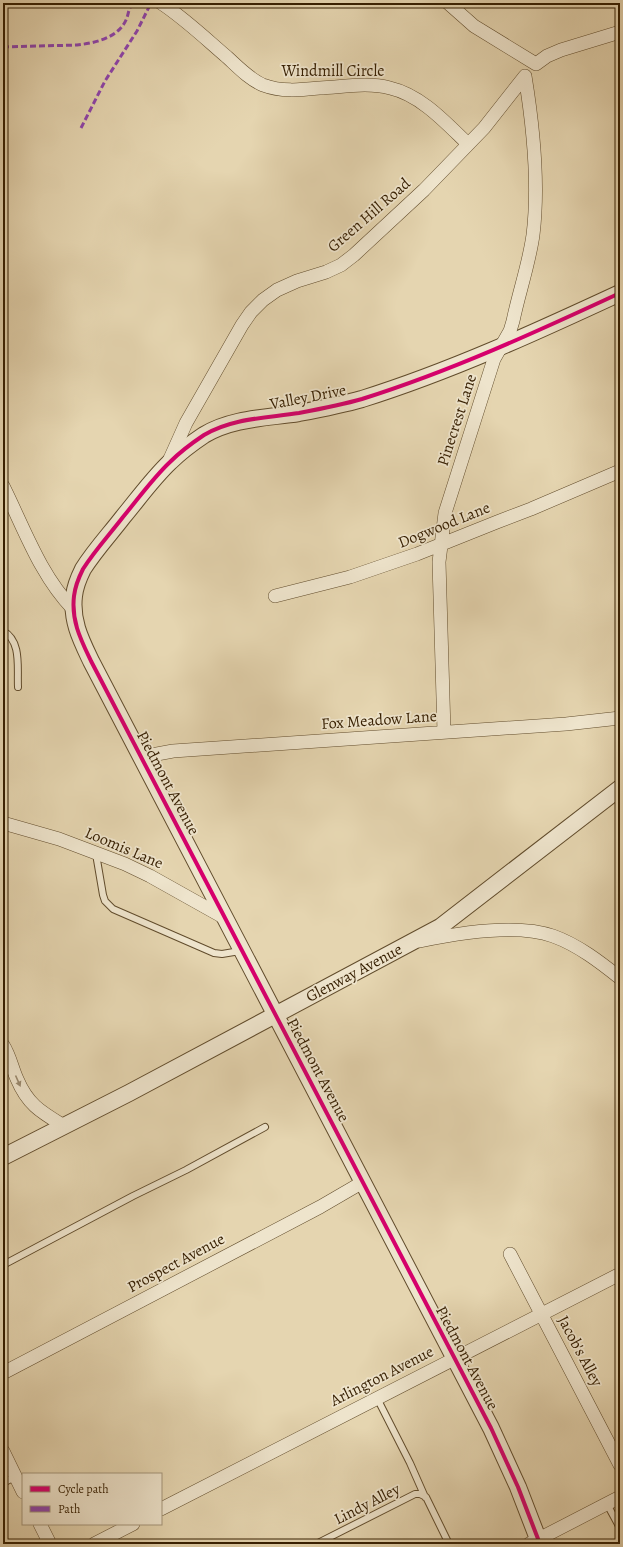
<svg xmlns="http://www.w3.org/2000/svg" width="623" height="1547" font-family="Alegreya,serif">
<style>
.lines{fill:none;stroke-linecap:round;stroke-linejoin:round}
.service-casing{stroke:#614c2c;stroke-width:8}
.minor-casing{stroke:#614c2c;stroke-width:14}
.tertiary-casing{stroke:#614c2c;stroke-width:18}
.service{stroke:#eee4cc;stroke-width:6}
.minor{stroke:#eee4cc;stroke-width:13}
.tertiary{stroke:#eee4cc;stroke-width:16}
.quiet{stroke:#8e44ad;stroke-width:3;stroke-dasharray:6 3;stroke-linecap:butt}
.cycleway-casing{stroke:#eee4cc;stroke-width:6}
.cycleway{stroke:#d6006c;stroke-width:4}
.oneway{fill:#9b8b70}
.labels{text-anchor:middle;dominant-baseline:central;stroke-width:3.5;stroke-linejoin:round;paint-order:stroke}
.street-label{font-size:16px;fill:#351e00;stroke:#eee4cc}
</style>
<rect width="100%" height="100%" fill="#e5d5b0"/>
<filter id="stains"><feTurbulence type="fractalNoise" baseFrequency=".005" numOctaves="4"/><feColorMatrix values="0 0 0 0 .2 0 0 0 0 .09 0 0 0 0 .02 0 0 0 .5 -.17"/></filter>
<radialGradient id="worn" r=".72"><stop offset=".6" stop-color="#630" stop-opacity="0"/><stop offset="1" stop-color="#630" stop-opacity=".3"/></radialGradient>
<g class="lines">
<g class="service-casing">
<path id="service" d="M3,631C22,641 17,668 18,687
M96,854L103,895L105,901L113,909L214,953L222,954L240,951
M3,1265L133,1196L186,1170L265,1127
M377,1398L410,1463L425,1497
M3,1483L15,1477
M607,1504L620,1528
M316,1544L415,1494H420L426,1497L449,1544"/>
</g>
<g class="minor-casing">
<path id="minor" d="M161,3C184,18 206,39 227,57C238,67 249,79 263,85C281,92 300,90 320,88C342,87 368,82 390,88C421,95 446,123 468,144
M448,3L474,26L536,64L547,56L561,50L620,32
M169,461L186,423L242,325L251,312L263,300L277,290L297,281L326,272L341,265L354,255L424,190L484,128L525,76
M3,486C24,528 40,575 73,609
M275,596L350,577L417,554L497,522L531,509L620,471
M444,732L439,562L445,513L494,359L510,331L513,321C519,292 529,264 533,235C539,186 533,125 525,76
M141,757L173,751L566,724L620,718
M3,823L59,839L125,864L150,876L225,918
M420,941C458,933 516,923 553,936C578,945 600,962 620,978
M3,1045C10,1056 12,1068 17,1079C28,1105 41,1112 64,1126
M510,1254L620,1465
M3,1373L320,1207L363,1182
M3,1451L23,1492
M161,1509L620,1274
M40,1524L50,1544
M94,1544L133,1524
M529,1544L620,1497"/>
</g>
<g class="tertiary-casing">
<path id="tertiary" d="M3,1157L129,1093L440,927L620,788
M540,1544L518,1487L491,1428L91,661C81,640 71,621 74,596C75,587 79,577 83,569C95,550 110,534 123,517C138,499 153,478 170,462C180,452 192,443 204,435C232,418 267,418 299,413C320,409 341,405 362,399C451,371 536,332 620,293"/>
</g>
<use href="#service" class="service"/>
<use href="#minor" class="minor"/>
<use href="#tertiary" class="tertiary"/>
<path class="quiet" d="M3,47L77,45C95,43 118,38 126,20C129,14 128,7 134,3
M81,128L105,81L137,31L151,3"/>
<g class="cycleway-casing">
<path id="cycleway" d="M540,1544L518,1487L491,1428L91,661C81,640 71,621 74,596C75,587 79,577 83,569C95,550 110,534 123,517C138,499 153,478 170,462C180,452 192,443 204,435C232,418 267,418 299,413C320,409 341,405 362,399C451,371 536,332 620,293"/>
</g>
<use href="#cycleway" class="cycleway"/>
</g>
<defs><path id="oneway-solid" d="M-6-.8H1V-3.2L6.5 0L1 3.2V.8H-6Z"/></defs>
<use class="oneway" href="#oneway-solid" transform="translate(18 1081) rotate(66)"/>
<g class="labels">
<g class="street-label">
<text x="333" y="71">Windmill Circle</text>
<text transform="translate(369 215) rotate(-41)">Green Hill Road</text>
<text transform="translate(308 397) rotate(-11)">Valley Drive</text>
<text transform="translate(457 420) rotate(-72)">Pinecrest Lane</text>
<text transform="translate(444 525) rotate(-22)">Dogwood Lane</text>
<text transform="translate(379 720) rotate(-4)">Fox Meadow Lane</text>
<text transform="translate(168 783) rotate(62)">Piedmont Avenue</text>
<text transform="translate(124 848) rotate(23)">Loomis Lane</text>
<text transform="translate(354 973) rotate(-28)">Glenway Avenue</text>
<text transform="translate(318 1070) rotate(62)">Piedmont Avenue</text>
<text transform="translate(176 1263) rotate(-28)">Prospect Avenue</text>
<text transform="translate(580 1351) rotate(62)">Jacob's Alley</text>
<text transform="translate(467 1358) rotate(62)">Piedmont Avenue</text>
<text transform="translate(382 1376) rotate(-27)">Arlington Avenue</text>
<text transform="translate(367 1504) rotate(-27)">Lindy Alley</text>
</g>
</g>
<rect width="623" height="1547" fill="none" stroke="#e5d5b0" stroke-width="16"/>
<rect x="4" y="4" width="615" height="1539" fill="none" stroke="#351e00" stroke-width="2"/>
<rect x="8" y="8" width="607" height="1531" fill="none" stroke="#351e00"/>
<rect x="22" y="1473" width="140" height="52" fill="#eee4cc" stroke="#a4957a"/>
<rect x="30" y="1486" width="20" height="6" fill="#d6006c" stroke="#a4957a"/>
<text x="58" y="1493" font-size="12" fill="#351e00">Cycle path</text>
<rect x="30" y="1506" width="20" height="6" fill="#8e44ad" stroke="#a4957a"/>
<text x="58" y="1513" font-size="12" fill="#351e00">Path</text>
<rect width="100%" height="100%" filter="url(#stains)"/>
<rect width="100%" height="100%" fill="url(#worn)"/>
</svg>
